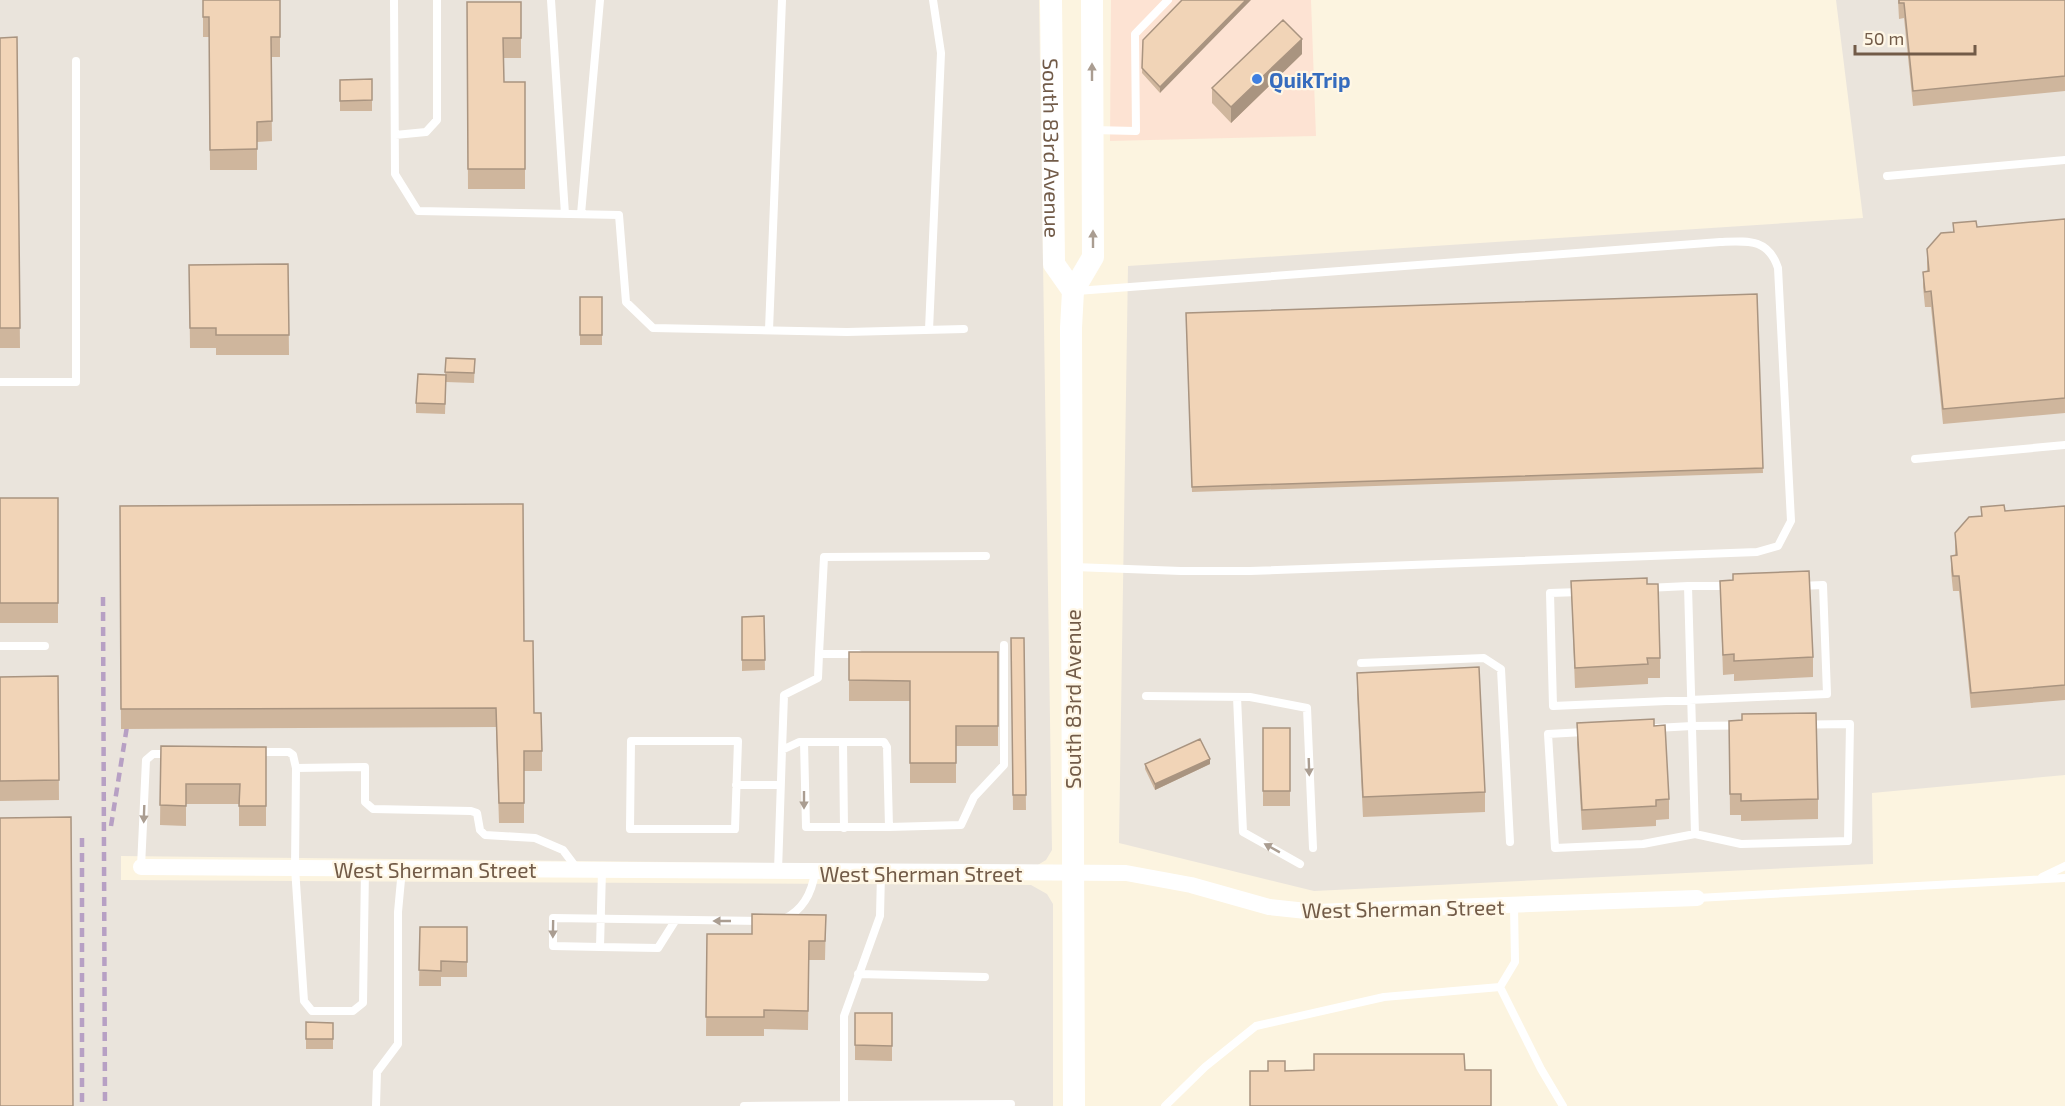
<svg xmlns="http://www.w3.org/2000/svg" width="2065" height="1106" font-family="'Exo 2',sans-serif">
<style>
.commercial{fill:#fde3d3}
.industrial{fill:#eae4dc}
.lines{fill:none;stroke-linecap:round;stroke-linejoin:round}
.service{stroke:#fff;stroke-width:8}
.minor{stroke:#fff;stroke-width:16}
.secondary{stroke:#fff;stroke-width:22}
.rail{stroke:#b7a0c4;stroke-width:4.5;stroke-dasharray:9 6;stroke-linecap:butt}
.wall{fill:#cfb69d}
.shaded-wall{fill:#a99480}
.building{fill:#f1d4b7;stroke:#a99480;stroke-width:1.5}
.oneway{fill:#aa9d91}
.shop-dot{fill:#3f7fe0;stroke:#fff7e6;stroke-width:2}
.labels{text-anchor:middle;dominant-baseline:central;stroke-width:4.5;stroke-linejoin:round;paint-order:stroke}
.shop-label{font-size:21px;font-weight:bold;fill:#366cbe;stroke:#fff7e6;text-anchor:start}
.street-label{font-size:21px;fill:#725b48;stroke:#fff7e6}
</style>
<rect width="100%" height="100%" fill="#fcf4e0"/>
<path class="commercial" d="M1111,0H1311L1316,136L1110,141Z"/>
<path class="industrial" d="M0,0H1039L1052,850L1046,860L1036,866L121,856V880L1031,885L1047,894L1053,904V1106H0Z
M1836,0H2065V775L1872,793L1873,864L1314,891L1119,843L1128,266L1863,218Z"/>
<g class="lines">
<path class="service" d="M394,0L395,174L418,211L619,215L626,302L653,328L847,332L964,329
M551,0L565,214
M1092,130L1136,131L1135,34L1168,0
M395,135L426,132L437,120V0
M1887,176L2065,160
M581,214L600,0
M769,330L782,0
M929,330L941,53L933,0
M0,382H76V61
M1915,459L2065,445
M1074,567L1181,571H1250L1757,552L1778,546L1791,521L1778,268C1768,238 1748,241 1720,242L1077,291
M1647,588L1688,586
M1580,592L1550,593L1553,706L1827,694L1823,585L1800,586
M0,646H45
M819,654L824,557L986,556
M1361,663L1484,658L1501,669L1510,842
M1146,696L1250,697L1307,708L1313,848
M1237,697L1243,832L1300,864
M1850,724L1848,841L1741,844L1695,834L1643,844L1555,848L1548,734L1692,726Z
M631,741H738L735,829H630Z
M804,742L806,827H889
M843,742L844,828
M782,750L784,695L818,678L819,654H858
M257,752H289L293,755L296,768
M736,785H780
M1695,834L1688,586H1730
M141,867L146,760L153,754H172
M365,869L363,1003L353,1011H312L304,1001L295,868L296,768L365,767V802L373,809L471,811L477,813L480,830L485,835L535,838L563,850L578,870
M602,870L600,947L658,948L675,921
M778,871L782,750L799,742H884L887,747L889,827L961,825L974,797L1004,765V645
M2042,877L2065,866
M1697,898L2065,878
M784,919C803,910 812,893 815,872
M600,947L553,946V918L762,921
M858,974L985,977
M1500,987L1541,1069L1563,1106
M844,1105V1016L880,916L881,873
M376,1106L377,1072L398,1044V912L402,869
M744,1106L1011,1104
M1165,1106L1205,1067L1256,1026L1384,997L1500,987L1515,962L1514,906"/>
<path class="minor" d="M141,867L1126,873L1191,885L1269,907L1316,912L1697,898"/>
<g class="secondary">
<path id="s1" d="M1051,0L1054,264L1073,291"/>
<path d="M1074,1106L1071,328L1073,291L1093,257L1092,0"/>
</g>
<path class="rail" d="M103,597L105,1106
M111,826L129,714
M82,838V1106"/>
</g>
<path class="wall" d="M203,0H280V57H271L272,141L257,142V170H210L209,37H203Z
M1182,0L1160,93L1142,73L1143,40Z
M1898,0H2065V91L1913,106L1904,18L1899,19Z
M467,2H521V58H503L504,82H525V189H468Z
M17,37L20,348H0V38Z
M1302,54L1231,123L1212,103V88Z
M372,79V111H340V80Z
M2065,219V413L1943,424L1931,307H1925L1923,287V272H1927V249L1953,232V223L1977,227Z
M288,264L289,355H216V348H190L189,265Z
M1757,294L1763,473L1192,492L1186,313Z
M580,297H602V345H580Z
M446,358L475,359L474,383L446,382L445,414L416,413V403L445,375Z
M0,498H58V623H0Z
M120,506L524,641L534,713L542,751V771H524V823H499L496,727L121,729Z
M2065,506V700L1971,708L1959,591H1953L1951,571V556H1955V533L1981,516V507L2005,511Z
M1571,581L1647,584L1660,658V678H1648V684L1575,688Z
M1720,581L1813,657V677L1734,681V674L1723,675Z
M764,616L765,670L742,671V617Z
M1011,638H1024L1026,810H1013Z
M849,652H998V746H956V783H910V701H849Z
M1357,673L1485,792V812L1363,817L1357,693Z
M58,676L59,800L0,801V677Z
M1729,721L1818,799V819L1741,821V815H1730Z
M1577,723L1654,726L1669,799V819L1656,820V826L1582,830L1577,743Z
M1263,728H1290V806H1263Z
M161,746L266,747V826H239V804H186V826L160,825Z
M1145,764H1210L1155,790L1145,769Z
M826,915L825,960H809L808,1030L764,1029V1036H706L707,934H752Z
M420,927H467V977H441V986H419Z
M855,1013H892V1061L855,1060Z
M306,1022L333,1023V1049H306Z"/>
<path class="shaded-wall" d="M1246,0H1251L1160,93V87Z
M1302,39V54L1231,123V107Z
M1210,759V764L1155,790V784Z"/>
<path class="building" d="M203,0H280V37H271L272,121L257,122V149L210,150L209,17H203Z
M1182,0H1246L1160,87L1142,68L1143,40Z
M1899,0H2065V76L1913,91L1904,3H1899Z
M467,2H521V38H503L504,82H525V169H468Z
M1283,20L1302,39L1231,107L1212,88Z
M17,37L20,328H0V38Z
M372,79V100L340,101V80Z
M2065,219V398L1943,409L1931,291L1925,292L1923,272L1929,271L1927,249L1941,233L1954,232L1953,223L1976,221L1977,227Z
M288,264L289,335H216V328H190L189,265Z
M1757,294L1763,468L1192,487L1186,313Z
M580,297H602V335H580Z
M446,358L475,359L474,373L445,372Z
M418,374L446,375L445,404L416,403Z
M0,498H58V603H0Z
M523,504L524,641H533L534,713H541L542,751H524V803H499L496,708L121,709L120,506Z
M2004,505L2005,511L2065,506V685L1971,693L1959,576H1953L1951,556L1957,555L1955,533L1969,517L1982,516L1981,507Z
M1809,571L1813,657L1734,661V654L1723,655L1720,581L1733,580V574Z
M1647,578V584H1658L1660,658H1647L1648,664L1575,668L1571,581Z
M764,616L765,660H742V617Z
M1011,638H1024L1026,795H1013Z
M849,652H998V726H956V763H910V681L849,680Z
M1479,667L1485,792L1363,797L1357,673Z
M58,676L59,780L0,781V677Z
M1816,713L1818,799L1741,801V794H1730L1729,721L1742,720V714Z
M1654,719V726L1665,725L1669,799L1656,800V806L1582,810L1577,723Z
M1263,728H1290V791H1263Z
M1200,739L1210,759L1155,784L1145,764Z
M161,746L266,747V806H239L240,784H186V806L160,805Z
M71,817L73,1106H0V818Z
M752,914L826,915L825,941H809L808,1011L764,1010V1017H706L707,934H752Z
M420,927H467V962L441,961V971L419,970Z
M855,1013H892V1046L855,1045Z
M306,1022L333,1023V1039H306Z
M1314,1054H1464L1465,1070H1491V1106H1250V1071H1268V1061H1285V1071L1314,1070Z"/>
<defs><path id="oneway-solid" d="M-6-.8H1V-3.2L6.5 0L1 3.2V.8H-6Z" transform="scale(1.5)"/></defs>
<g class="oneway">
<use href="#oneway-solid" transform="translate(1092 72) rotate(-90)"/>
<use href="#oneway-solid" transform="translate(1093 239) rotate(-90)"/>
<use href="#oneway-solid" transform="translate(1309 767) rotate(88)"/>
<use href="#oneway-solid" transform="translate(804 800) rotate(90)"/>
<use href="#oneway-solid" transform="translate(144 814) rotate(92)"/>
<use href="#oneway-solid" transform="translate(1272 848) rotate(-151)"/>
<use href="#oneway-solid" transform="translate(722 921) rotate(180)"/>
<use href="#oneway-solid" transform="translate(553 929) rotate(91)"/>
</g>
<circle class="shop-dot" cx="1257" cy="79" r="6"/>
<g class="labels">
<g class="shop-label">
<text x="1269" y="79">QuikTrip</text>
</g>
<g class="street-label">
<text stroke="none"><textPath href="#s1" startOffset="148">South 83rd Avenue</textPath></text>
<text transform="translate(1072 699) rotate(-90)">South 83rd Avenue</text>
<text x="435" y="869">West Sherman Street</text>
<text x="921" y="873">West Sherman Street</text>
<text transform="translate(1403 908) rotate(-1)">West Sherman Street</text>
</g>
</g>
<path d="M1855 45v9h120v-9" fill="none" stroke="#725b48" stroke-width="3"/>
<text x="1864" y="45" font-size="18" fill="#725b48" stroke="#fff7e6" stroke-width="4.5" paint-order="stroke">50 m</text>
</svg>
